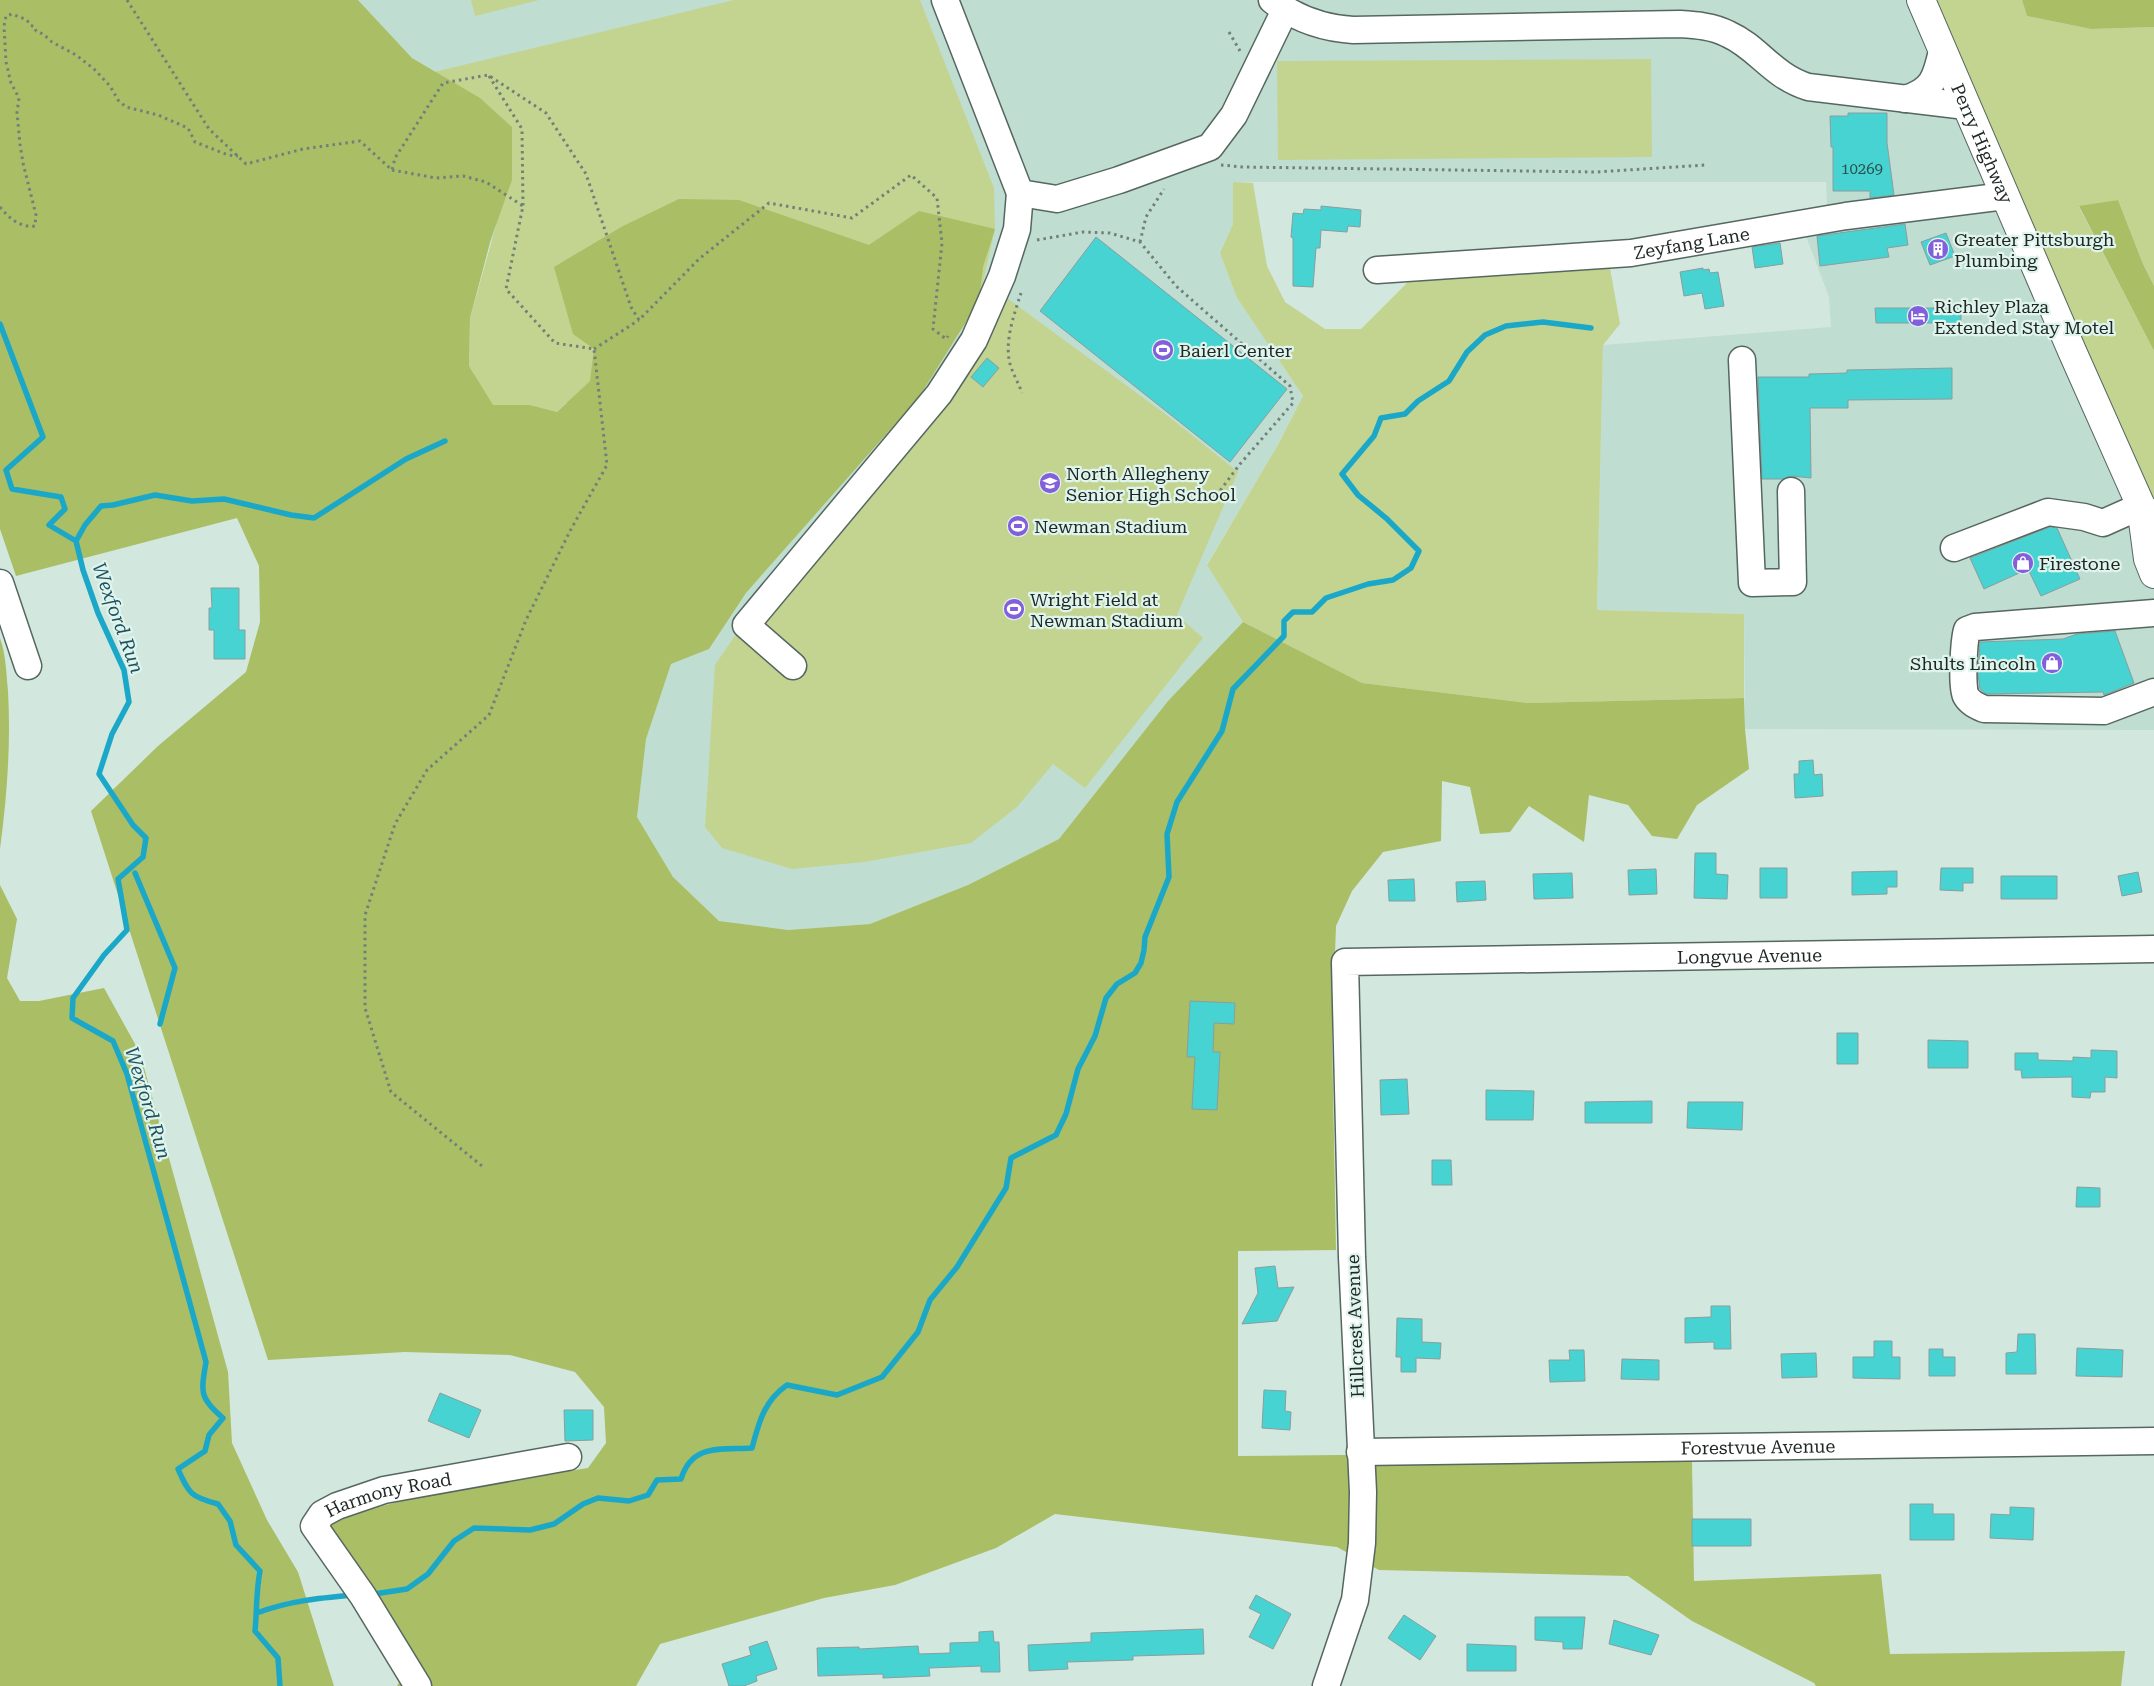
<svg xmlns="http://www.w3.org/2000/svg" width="2154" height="1686" font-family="'Roboto Serif',serif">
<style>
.built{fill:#c0ddd1}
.green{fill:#c3d490}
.forest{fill:#a9be65}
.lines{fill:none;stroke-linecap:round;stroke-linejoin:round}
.stream{stroke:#1ba8c8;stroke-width:5.5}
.building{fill:#47d3d1;stroke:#899e9e}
.minor-casing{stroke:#556760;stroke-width:29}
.highway-casing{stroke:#556760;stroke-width:30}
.path{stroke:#72807a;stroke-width:3;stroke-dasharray:2.5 4;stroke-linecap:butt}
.minor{stroke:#fff;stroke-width:26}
.highway{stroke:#fff;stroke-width:28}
.labels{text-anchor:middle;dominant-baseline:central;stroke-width:4.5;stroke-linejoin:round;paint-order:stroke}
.number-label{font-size:15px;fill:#29524f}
.street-label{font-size:18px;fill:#1f2724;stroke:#dff4ec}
.poi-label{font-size:18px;fill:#1f2724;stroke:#dff4ec;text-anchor:start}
.water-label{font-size:19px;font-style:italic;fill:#1e5260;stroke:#dff4ec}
</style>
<rect width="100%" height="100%" fill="#d2e7de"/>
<path class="built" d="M358,0H1921L1942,51L1931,83L1966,106L2154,574V730L1745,729L1744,614L1597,610L1603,345L1831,327L1829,297L1806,236L1827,205L1826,182H1233V224L1220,253L1237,298L1303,396L1279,443L1207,564L1243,622L1168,701L1059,839L968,885L870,924L788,930L719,921L673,877L637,817L646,739L671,664L709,649L746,593L919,397L739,200L557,412L530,405L491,239L512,180L480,98L412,58Z"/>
<path class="green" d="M471,0H539L475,16Z
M734,0H920L994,188L995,229L979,301L919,397L566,403L557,412L530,405H492L469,366L470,318L496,226L434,72Z
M1921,0H2022L2027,16L2091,29L2154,27V286L2143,264L2118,200L2079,207L2154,351V520Z
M1651,59L1652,157L1278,160L1277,61Z
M1233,182L1253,183L1267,266L1285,302L1325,329H1361L1412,278L1610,268L1620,324L1603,345L1597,610L1744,614V698L1529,703L1362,683L1243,622L1207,565L1279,443L1303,396L1237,298L1220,253L1233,224Z
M996,290L1168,416L1238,472L1177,615L1203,638L1085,788L1053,764L1017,807L971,843L864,862L792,869L722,848L705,827L715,665L772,581L939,394Z"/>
<path class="forest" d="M0,0H358L412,58L480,98L512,127V180L491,239L470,318L469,366L493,405H530L557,412L590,381L594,349L573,334L554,267L623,226L679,199L739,200L869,245L919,211L995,229L983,267L979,301L919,397L746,593L709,649L671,664L646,739L637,817L673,877L719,921L788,930L870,924L968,885L1059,839L1168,701L1243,622L1362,683L1529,703L1744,698L1745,729L1749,769L1697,805L1677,839L1652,836L1628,805L1589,795L1584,842L1529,806L1510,832L1480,834L1470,787L1442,781L1441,841L1383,852L1352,891L1336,926L1332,1034L1336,1250L1238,1251V1456L1340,1455L1692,1461L1694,1581L1881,1574L1890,1654L2125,1651L2121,1686H1816L1814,1683L1692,1621L1628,1576L1379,1570L1337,1547L1055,1514L996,1548L895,1585L824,1598L660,1644L636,1686H397L408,1666L326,1521L435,1492L588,1468L606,1443L604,1407L575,1372L510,1355L405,1352L268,1360L91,811L158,746L246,672L260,622L259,566L237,518L16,576L0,529Z
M2022,0H2154V27L2091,29L2027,16Z
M2118,200L2143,264L2154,286V351L2079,206Z
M0,638C6,655 6,672 8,691C11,744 7,796 0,849Z
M0,885L17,919L7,978L20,1001H39L104,988L140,1053L228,1372L232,1443L267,1520L298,1572L334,1686H0Z"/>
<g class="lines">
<path class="stream" d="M0,324L43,437L6,470L12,489L61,497L65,509L49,525L76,541L83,570L98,613L124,670L129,702L112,734L99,774L133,825L146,838L143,857L118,879L127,930L104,955L73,998L72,1018L113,1041L127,1074L206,1362C201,1392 199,1398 223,1418L209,1435L205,1451L178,1469C189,1494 191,1497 218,1504L230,1521L236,1545L260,1571C256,1591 257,1611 255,1631L278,1658L280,1686
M76,541L85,525L101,506L113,505L155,495L192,501L224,499L291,515L314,518L406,459L445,441
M135,873L175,968L160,1024
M374,1594L407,1589L428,1574L454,1541L474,1528L530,1530L554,1524L583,1504L598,1498L629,1501L648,1495L657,1480L681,1479C692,1443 721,1450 752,1448C759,1422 764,1401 787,1385L837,1395L882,1377L918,1332L930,1300L957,1267L1006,1188L1011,1158L1056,1135L1066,1114L1078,1069L1095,1036L1106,998L1117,984L1135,973L1141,963L1144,950L1145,937L1169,877L1167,834L1177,802L1222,731L1233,689L1284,636V621L1293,612H1312L1326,598L1368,584L1393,580L1411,568L1419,551L1386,518L1358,495L1342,474L1374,436L1381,418L1405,414L1418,401L1449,381L1467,352L1485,335L1506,326L1543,322L1591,328
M257,1613C288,1601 320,1598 353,1595"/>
</g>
<path class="building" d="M1848,113H1887V143L1894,195L1870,198V191H1833V147H1831L1830,116H1848Z
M1321,206L1361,210L1360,227L1348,226L1347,232L1321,230L1320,248H1316L1313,287L1293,286V238L1291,237L1293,213L1303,214L1304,209L1321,210Z
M1905,224L1908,245L1887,248L1889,257L1820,266L1817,236Z
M1946,233L1955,256L1930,265L1921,242Z
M1096,237L1287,389L1230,462L1040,311Z
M1780,243L1783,264L1755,268L1752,247Z
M1703,268V270L1709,269L1710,273L1718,272L1724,306L1705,309L1702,293L1684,296L1680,272Z
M1875,308H1961V323H1876Z
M987,358L999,368L983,387L971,377Z
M1952,368V399L1848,400V408H1810L1811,478L1791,476L1783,479H1762L1758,377H1809V374L1847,373V370Z
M2050,527L2057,528L2080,579L2041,596L2028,569L1984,589L1970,558Z
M211,588H239V630H245V659H214V630H209V608H212Z
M2115,631L2134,683L2104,695L2103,692L1986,694L1980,689L1978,674L1980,642L2063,639L2077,634Z
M1813,760L1814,775L1822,774L1823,796L1795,798L1794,774H1799V761Z
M1695,853H1716V874L1728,875L1727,899L1694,898Z
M1760,868H1787V898H1760Z
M1941,868H1973V883H1963V891L1940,890Z
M1656,869L1657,894L1629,895L1628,870Z
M1897,871V887H1887V894L1852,895V872Z
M2138,872L2142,892L2122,896L2118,876Z
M1572,873L1573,898L1534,899L1533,874Z
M2001,876H2057V899H2001Z
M1414,879L1415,901H1389L1388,880Z
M1485,881L1486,900L1457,902L1456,882Z
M1190,1001L1235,1003L1234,1024L1214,1023L1213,1052H1220L1217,1110L1192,1109L1195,1057H1187Z
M1837,1033H1858V1064H1837Z
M1928,1040L1968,1041V1068H1928Z
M2091,1050L2117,1051V1078L2105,1077V1092H2091L2090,1098L2072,1097V1077L2022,1078L2021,1070H2015V1053H2038V1060L2073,1061V1057L2091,1058Z
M1407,1079L1409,1114L1381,1115L1380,1080Z
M1486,1090L1534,1091L1533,1120H1486Z
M1652,1101V1123H1585V1102Z
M1688,1102H1743L1742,1130L1687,1128Z
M1432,1160H1451L1452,1185H1432Z
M2077,1187L2100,1188V1207H2076Z
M1275,1266L1278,1288L1294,1287L1277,1321L1242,1324L1258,1293L1255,1268Z
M1711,1306H1730L1731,1349H1714V1342L1685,1343V1318L1711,1317Z
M1397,1318L1422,1319V1342L1441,1343L1440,1359L1416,1358V1372H1401V1357H1396Z
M2018,1334H2035L2036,1374H2006V1353L2017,1352Z
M1874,1341H1892V1357H1900V1379L1853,1378V1357H1874Z
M2077,1348L2123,1350L2122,1377L2076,1376Z
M1929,1349H1943V1357H1955V1376H1929Z
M1569,1350H1584L1585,1381L1550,1382L1549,1360H1570Z
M1816,1353L1817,1377L1782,1378L1781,1354Z
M1622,1359L1659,1360V1380L1621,1379Z
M1264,1390L1286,1391L1285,1411L1291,1412L1290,1430L1262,1428Z
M440,1393L481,1410L469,1438L428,1421Z
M564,1410H593V1440L565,1441Z
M1910,1504H1933V1514H1954V1540H1910Z
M2010,1507L2034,1508L2033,1540L1990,1538L1991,1514L2010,1515Z
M1692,1519H1751V1546H1692Z
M1256,1595L1291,1614L1273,1649L1249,1637L1261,1614L1249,1608Z
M1404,1615L1436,1636L1420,1660L1388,1638Z
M1535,1617H1585L1582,1649H1563V1642L1535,1640Z
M1614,1620L1659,1635L1651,1655L1609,1644Z
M1203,1629L1204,1654L1133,1656V1660L1067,1662L1068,1669L1029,1671L1028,1645L1091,1642V1633Z
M993,1631L994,1642H999L1000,1672H981V1666L929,1668L930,1676L883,1678V1674L818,1676L817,1648L859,1647V1649L918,1646L919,1654L950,1653V1643L979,1642V1632Z
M767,1641L777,1669L756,1676L757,1681L744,1686H729L722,1664L751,1655L749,1647Z
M1467,1644L1516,1646V1671H1467Z"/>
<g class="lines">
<g class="minor-casing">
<g id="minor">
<path d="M945,0L1020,193L1057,199L1119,180L1210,147L1234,115L1285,10"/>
<path d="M1272,0C1296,19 1322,28 1353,30L1679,24C1695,25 1713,26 1728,34C1759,48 1771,75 1808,87L1966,106"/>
<path d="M1905,99C1933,91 1936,77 1942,51"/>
<path id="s1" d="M1377,270L1631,253L1846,216L2005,196"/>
<path d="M1742,360L1752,583L1793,582L1791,491"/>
<path d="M1954,548L2048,512L2084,517L2103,523L2141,506"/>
<path d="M0,583L28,666"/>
<path d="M2154,613L1975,627L1967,630C1964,640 1961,687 1966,696C1970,703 1977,706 1984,709L2104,711L2154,692"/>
<path d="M793,666L746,625L939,394L974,340L1002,276L1017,229L1020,193"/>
<path id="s2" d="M1360,1452L2154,1441"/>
<path id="s3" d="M418,1686L363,1596L314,1526L322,1514L337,1506L384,1490L568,1457"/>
<path id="s4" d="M1326,1686L1355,1600L1362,1543L1363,1492L1352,1257L1345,962L2154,949"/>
</g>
</g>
<g class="highway-casing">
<g id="highway">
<path id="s5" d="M1921,0L2072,351L2141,506L2154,520"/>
<path d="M2141,506L2148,559L2154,574"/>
</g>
</g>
<path class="path" d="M127,0L209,129L246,164L303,149L360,141L392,170L395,158L443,83L488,75L546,113L586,174L631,307L639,320L699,259L769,203L852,218L911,175L937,198L942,243L933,329L946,339L948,336
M1229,32L1240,51
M489,76L522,129L523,206
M1221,165L1242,167L1596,172L1705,165
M392,170L436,178L463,176L486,182L523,206L506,289L555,343L594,349L607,465L570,531L526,620L489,715L427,770L395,824L365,915V1008L391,1092L482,1166
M0,207C9,218 20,228 35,226L36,215L23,163L20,144L17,113L19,98L11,83L6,62L4,26L6,16L12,14L27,20L30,25L35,27L36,31L43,34L52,42L76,55L94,69L110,86L118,100L126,107L158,115L188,128L195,142L228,155L238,156
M1037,240L1083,232L1110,233L1140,242L1176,286L1290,386L1293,403L1240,464L1216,496
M1140,242L1146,217L1164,189
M1021,293C1014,315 1003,344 1011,367C1014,376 1019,384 1022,393
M594,349L639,320"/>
<use href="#minor" class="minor"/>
<use href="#highway" class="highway"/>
</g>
<defs>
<g id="building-disc" transform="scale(1.125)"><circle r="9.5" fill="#8260db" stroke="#dff4ec"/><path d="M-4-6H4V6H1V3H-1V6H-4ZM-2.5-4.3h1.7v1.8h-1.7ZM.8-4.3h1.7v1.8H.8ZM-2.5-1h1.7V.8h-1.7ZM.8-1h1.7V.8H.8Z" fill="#fff"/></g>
<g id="hotel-disc" transform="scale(1.125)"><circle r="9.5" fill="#8260db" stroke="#dff4ec"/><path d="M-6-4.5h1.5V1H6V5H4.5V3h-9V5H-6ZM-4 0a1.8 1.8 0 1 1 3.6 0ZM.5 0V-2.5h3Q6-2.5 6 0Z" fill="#fff"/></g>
<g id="stadium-disc" transform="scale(1.125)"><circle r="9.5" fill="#8260db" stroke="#dff4ec"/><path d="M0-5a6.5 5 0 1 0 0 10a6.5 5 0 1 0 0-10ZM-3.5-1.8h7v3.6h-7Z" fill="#fff"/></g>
<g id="school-disc" transform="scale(1.125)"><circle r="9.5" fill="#8260db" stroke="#dff4ec"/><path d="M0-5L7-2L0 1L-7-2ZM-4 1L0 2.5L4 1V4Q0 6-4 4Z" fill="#fff"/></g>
<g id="shop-disc" transform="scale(1.125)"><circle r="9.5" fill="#8260db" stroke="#dff4ec"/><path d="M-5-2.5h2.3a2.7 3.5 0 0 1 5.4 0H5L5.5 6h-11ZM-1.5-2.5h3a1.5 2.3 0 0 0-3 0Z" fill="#fff"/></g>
</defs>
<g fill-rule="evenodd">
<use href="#building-disc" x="1938" y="249"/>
<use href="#hotel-disc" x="1918" y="316"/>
<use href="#stadium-disc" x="1163" y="350"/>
<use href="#school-disc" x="1050" y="483"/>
<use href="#stadium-disc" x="1018" y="526"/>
<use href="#shop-disc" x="2023" y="563"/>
<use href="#stadium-disc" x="1014" y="609"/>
<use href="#shop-disc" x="2052" y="663"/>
</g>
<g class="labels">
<g class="number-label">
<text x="1862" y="169">10269</text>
</g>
<g class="street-label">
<text stroke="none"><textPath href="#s5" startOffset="156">Perry Highway</textPath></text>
<text stroke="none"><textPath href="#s1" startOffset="316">Zeyfang Lane</textPath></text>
<text stroke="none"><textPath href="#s4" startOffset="1134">Longvue Avenue</textPath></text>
<text transform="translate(1355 1326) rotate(-92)">Hillcrest Avenue</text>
<text stroke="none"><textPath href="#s2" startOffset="398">Forestvue Avenue</textPath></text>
<text stroke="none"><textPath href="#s3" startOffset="275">Harmony Road</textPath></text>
</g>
<g class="poi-label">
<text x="1954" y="239">Greater Pittsburgh<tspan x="1954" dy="21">Plumbing</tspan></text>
<text x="1934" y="306">Richley Plaza<tspan x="1934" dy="21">Extended Stay Motel</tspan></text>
<text x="1179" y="350">Baierl Center</text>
<text x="1066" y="473">North Allegheny<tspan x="1066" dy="21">Senior High School</tspan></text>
<text x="1034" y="526">Newman Stadium</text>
<text x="2039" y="563">Firestone</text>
<text x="1030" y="599">Wright Field at<tspan x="1030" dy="21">Newman Stadium</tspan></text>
<text x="2036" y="663" text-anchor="end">Shults Lincoln</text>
</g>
<g class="water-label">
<text transform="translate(118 618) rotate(70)">Wexford Run</text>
<text transform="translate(148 1103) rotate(73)">Wexford Run</text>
</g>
</g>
</svg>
